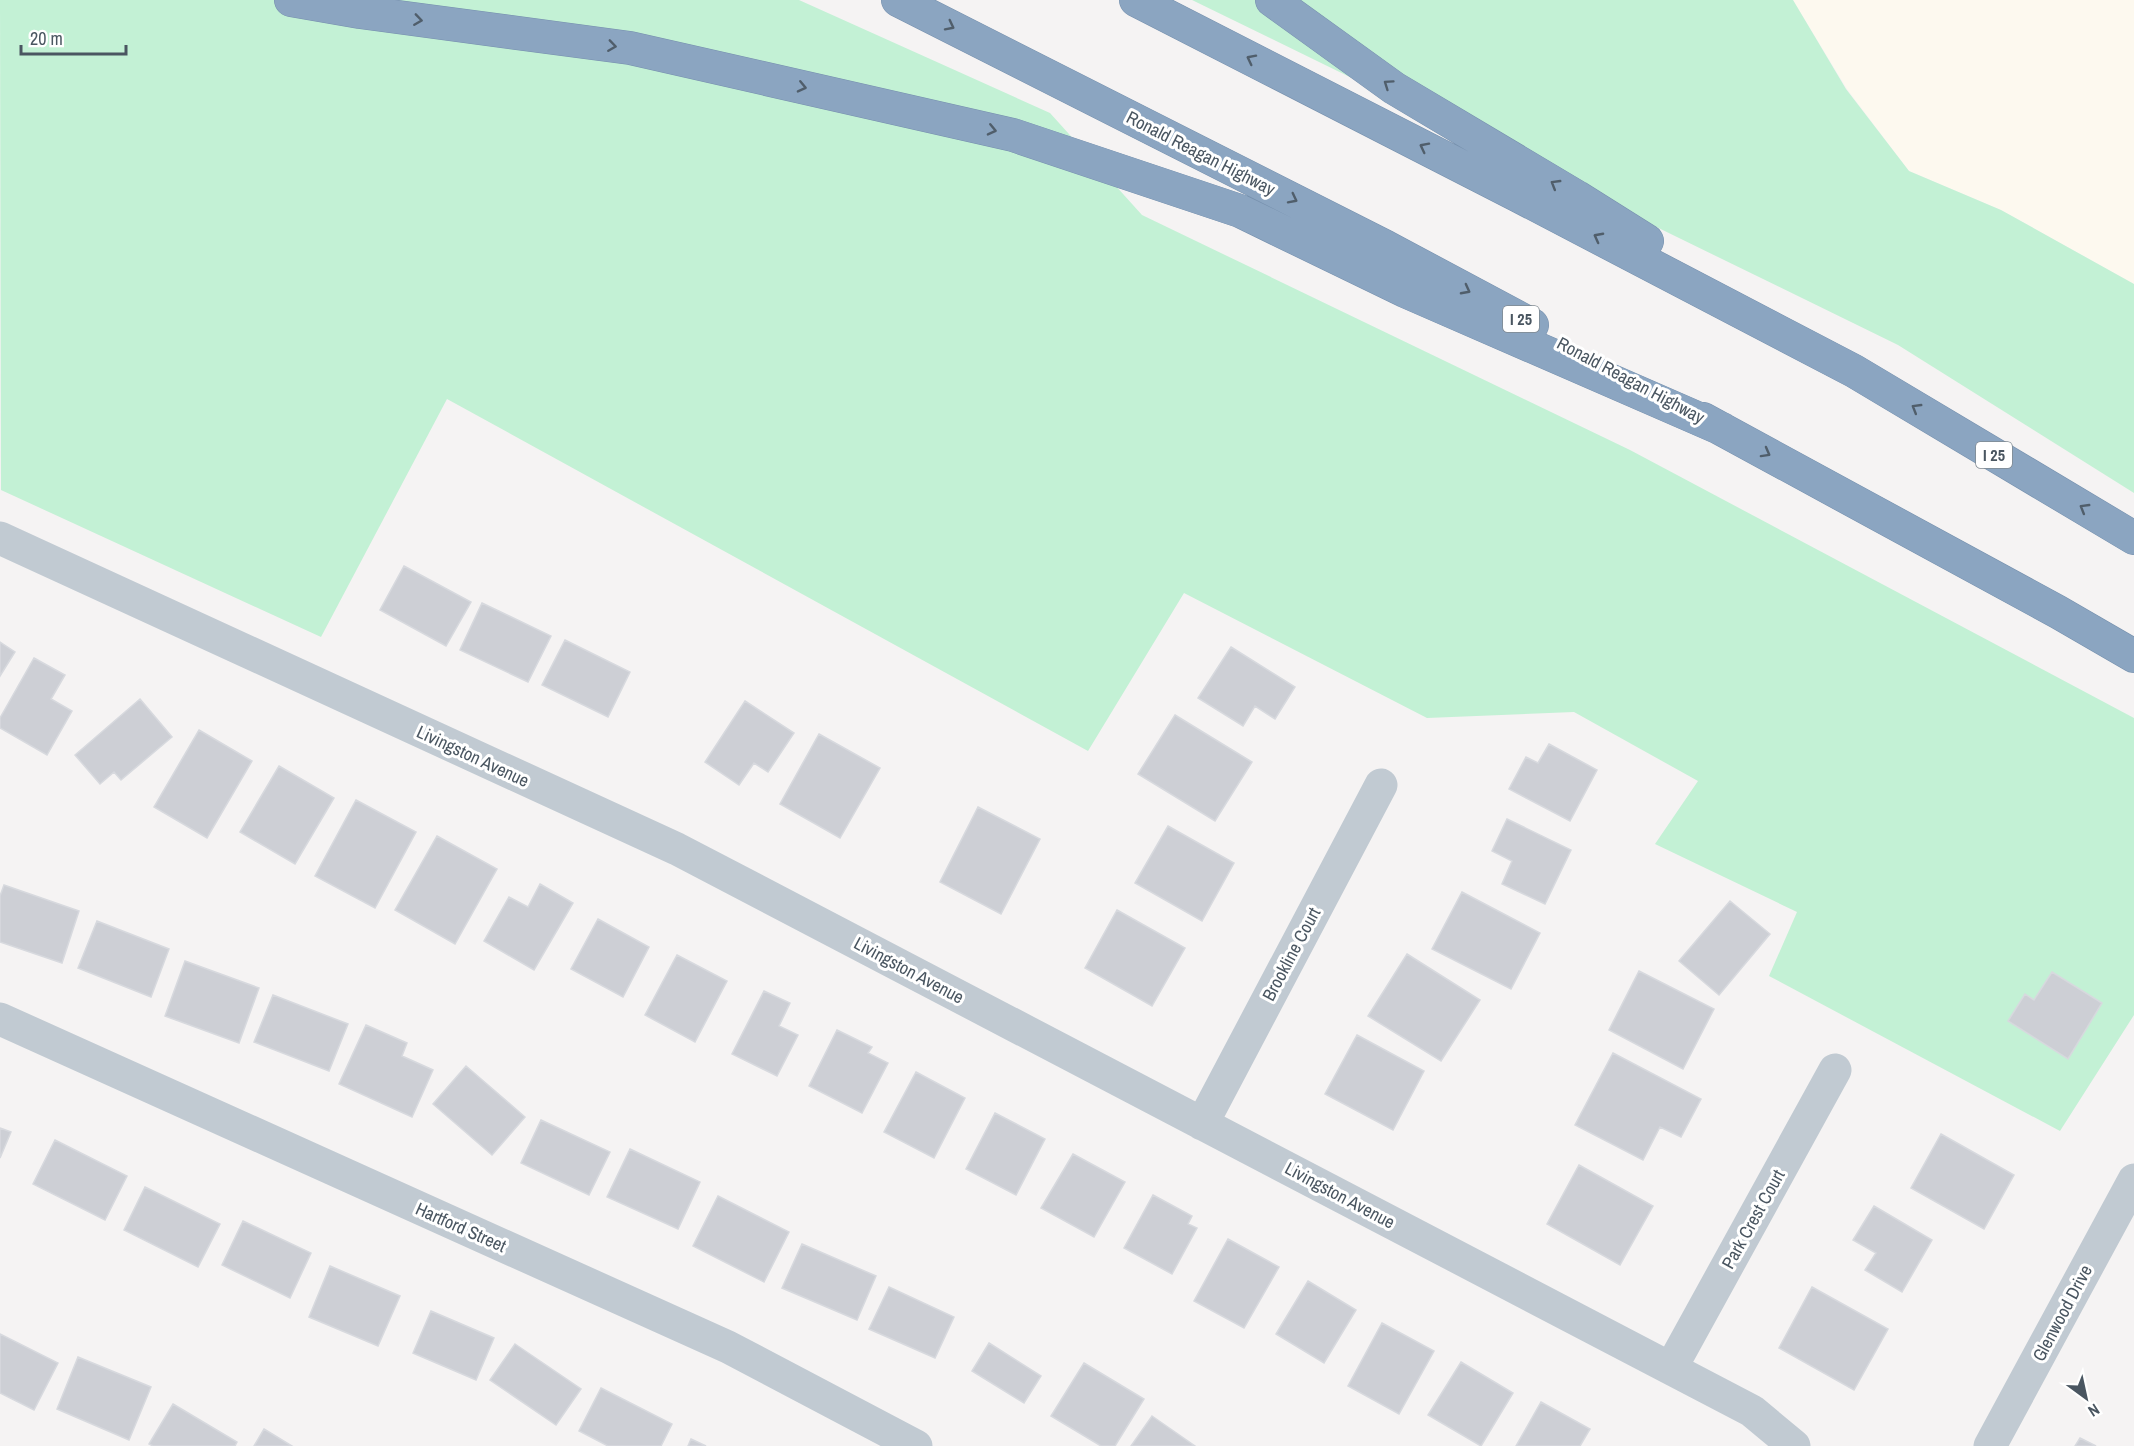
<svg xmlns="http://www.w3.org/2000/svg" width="2134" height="1446" font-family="'Archivo Narrow',sans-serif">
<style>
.commercial{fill:#fdf9ef}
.green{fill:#c3f1d5}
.building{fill:#cdcfd5;stroke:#d7d9de;stroke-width:1.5}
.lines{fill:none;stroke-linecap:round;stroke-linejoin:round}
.highway-casing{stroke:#7690ad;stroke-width:34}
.street{stroke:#c1cad2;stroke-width:33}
.highway{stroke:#8ba5c1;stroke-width:33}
.oneway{stroke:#505e6b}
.labels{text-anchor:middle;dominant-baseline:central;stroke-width:6;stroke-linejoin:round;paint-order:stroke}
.shield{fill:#fff;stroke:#808990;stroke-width:1.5}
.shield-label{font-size:16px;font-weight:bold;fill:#4a5661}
.street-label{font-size:18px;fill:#4a5661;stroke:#fff}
</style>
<rect width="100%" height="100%" fill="#f5f3f3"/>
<path class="commercial" d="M1793,0H2134V284L2001,210L1909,171L1847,89Z"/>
<path class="green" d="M0,0H799L1050,113L1142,215L1630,450L2134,718V1015L2060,1131L1769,976L1797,912L1655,844L1698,781L1574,712L1427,718L1184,593L1088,751L447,399L321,637L1,490Z
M1192,0H1793L1846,89L1909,171L2001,210L2134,284V493L1898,345Z"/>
<path class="building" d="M404,566L471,602L446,646L380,610Z
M482,603L551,636L528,682L460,650Z
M565,640L630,672L608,717L542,685Z
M0,642L15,652L0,676Z
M1231,647L1295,687L1275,719L1255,706L1243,726L1198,698Z
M34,658L65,675L51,699L72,711L47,755L0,728V718Z
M140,699L172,737L121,780L114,772L100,784L75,755Z
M745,701L794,733L768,772L754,763L739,785L705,762Z
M1175,715L1252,762L1215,821L1138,774Z
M199,730L252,761L207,838L154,807Z
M819,734L880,768L840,838L780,804Z
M1549,744L1597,770L1570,821L1509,789L1526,757L1538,763Z
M279,766L334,798L295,864L240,832Z
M356,800L416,832L375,908L315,876Z
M978,807L1040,839L1001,914L940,882Z
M1507,819L1571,850L1545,904L1502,884L1512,861L1492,851Z
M1168,826L1234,863L1202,921L1135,883Z
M437,836L497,869L455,944L395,910Z
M540,884L573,903L534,970L484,941L509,897L528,907Z
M4,885L79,911L62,963L0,942V896Z
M1462,892L1540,933L1511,989L1432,949Z
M1730,901L1770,934L1719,995L1679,961Z
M1117,910L1185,948L1152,1006L1085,968Z
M598,919L649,947L623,997L571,969Z
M97,921L169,949L151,997L78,968Z
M1407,954L1480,1000L1441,1061L1368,1016Z
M677,955L727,981L695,1042L645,1015Z
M185,961L259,988L239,1043L165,1016Z
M1639,971L1714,1009L1683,1069L1609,1030Z
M2052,972L2102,1003L2068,1059L2008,1021L2025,994L2034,1000Z
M764,991L790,1003L779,1026L798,1035L777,1076L732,1054Z
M273,995L348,1024L329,1071L254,1042Z
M366,1025L407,1043L402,1056L433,1070L412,1117L339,1084Z
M837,1030L872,1047L868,1053L888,1063L862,1113L809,1086Z
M1357,1035L1424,1071L1393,1130L1325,1094Z
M1613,1053L1701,1099L1681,1137L1660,1127L1643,1160L1575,1125Z
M466,1066L525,1117L492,1155L433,1104Z
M916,1072L965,1098L934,1158L884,1132Z
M995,1113L1045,1139L1016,1195L966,1169Z
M541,1120L610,1152L589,1195L521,1163Z
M0,1128L11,1132L0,1158Z
M1941,1134L2014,1175L1984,1229L1911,1188Z
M55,1140L127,1176L105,1220L33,1184Z
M630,1149L700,1182L678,1229L607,1197Z
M1073,1154L1125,1182L1094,1237L1041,1208Z
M1579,1165L1653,1206L1620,1265L1547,1224Z
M145,1187L220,1224L198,1267L124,1230Z
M1153,1195L1192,1216L1188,1224L1197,1228L1172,1274L1124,1248Z
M718,1196L789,1232L764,1282L693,1246Z
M1874,1206L1932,1240L1902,1292L1865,1270L1876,1253L1853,1240Z
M243,1221L311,1253L290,1298L222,1265Z
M1228,1239L1279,1267L1244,1328L1194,1301Z
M802,1244L876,1276L857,1320L782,1288Z
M330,1266L400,1296L378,1346L309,1317Z
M1308,1281L1356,1310L1324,1363L1276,1334Z
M889,1287L954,1317L935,1358L869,1329Z
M1812,1287L1888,1329L1854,1390L1779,1348Z
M431,1311L494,1338L476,1380L413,1353Z
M1382,1323L1434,1351L1399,1414L1348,1386Z
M0,1334L58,1363L34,1410L0,1393Z
M989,1343L1041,1376L1024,1403L972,1371Z
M515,1344L581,1389L556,1425L490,1380Z
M78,1357L151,1387L129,1440L57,1409Z
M1461,1362L1513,1393L1481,1446L1428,1415Z
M1084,1363L1144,1399L1115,1446H1101L1051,1416Z
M601,1388L672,1424L661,1446H608L579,1431Z
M1541,1402L1590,1429L1580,1446H1516Z
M173,1404L237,1442L235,1446H153L149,1444Z
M1152,1416L1195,1446H1131Z
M264,1429L292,1446H254Z
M2080,1438L2096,1446H2075Z
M691,1439L706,1446H688Z"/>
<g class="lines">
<g class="highway-casing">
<path id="highway" d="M291,0L360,12L630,48L1013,135L1240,211L1405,291L1722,429
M898,0L1386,247L1532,325
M1136,0L1517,195L1854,371L2134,538
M1272,0L1394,88L1577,197L1647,241
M1703,419L2058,612L2134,656"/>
</g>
<path class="street" d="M0,538L677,849L1752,1411L1794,1446
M0,1019L728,1347L916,1446
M1202,1124L1381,785
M1671,1368L1835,1070
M1990,1446L2134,1180"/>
<use href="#highway" class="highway"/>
</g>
<defs><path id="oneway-chevron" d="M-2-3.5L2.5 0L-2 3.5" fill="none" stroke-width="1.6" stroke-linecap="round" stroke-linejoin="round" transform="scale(1.5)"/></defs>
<g class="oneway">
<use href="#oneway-chevron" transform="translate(418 20) rotate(8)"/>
<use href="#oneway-chevron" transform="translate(950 26) rotate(27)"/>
<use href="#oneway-chevron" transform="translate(612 46) rotate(8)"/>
<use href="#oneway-chevron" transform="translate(1251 59) rotate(-153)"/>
<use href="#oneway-chevron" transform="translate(1388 84) rotate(-145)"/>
<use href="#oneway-chevron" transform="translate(802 87) rotate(13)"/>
<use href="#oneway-chevron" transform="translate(992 130) rotate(13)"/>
<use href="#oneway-chevron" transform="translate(1424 147) rotate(-153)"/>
<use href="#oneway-chevron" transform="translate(1555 184) rotate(-149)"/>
<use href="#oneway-chevron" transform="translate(1293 199) rotate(27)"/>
<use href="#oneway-chevron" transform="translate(1598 237) rotate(-152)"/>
<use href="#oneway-chevron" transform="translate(1466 290) rotate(28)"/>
<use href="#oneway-chevron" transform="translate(1916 408) rotate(-149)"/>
<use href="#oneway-chevron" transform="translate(1766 453) rotate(29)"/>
<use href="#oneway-chevron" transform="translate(2084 508) rotate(-149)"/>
</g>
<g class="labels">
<g class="shield">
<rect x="1503" y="306" width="36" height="26" rx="4.5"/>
<rect x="1976" y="442" width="36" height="26" rx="4.5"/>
</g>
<g class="shield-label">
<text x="1521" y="319">I 25</text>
<text x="1994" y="455">I 25</text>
</g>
<g class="street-label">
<text transform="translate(1201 153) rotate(27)">Ronald Reagan Highway</text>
<text transform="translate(1631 380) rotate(28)">Ronald Reagan Highway</text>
<text transform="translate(473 756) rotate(25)">Livingston Avenue</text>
<text transform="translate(1291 954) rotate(-62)">Brookline Court</text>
<text transform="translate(909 970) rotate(28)">Livingston Avenue</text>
<text transform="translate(1340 1195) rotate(28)">Livingston Avenue</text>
<text transform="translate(1753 1219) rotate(-61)">Park Crest Court</text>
<text transform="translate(461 1227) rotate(24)">Hartford Street</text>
<text transform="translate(2062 1313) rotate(-62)">Glenwood Drive</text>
</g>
</g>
<g transform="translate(2086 1398) rotate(147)" stroke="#ffffff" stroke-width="4.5" paint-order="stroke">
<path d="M0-4.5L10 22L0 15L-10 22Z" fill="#4a5661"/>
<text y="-9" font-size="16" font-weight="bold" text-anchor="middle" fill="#4a5661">N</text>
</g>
<path d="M21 45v9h105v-9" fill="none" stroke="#4a5661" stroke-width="3"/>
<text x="30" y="45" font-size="18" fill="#4a5661" stroke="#ffffff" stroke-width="4.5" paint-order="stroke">20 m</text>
</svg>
